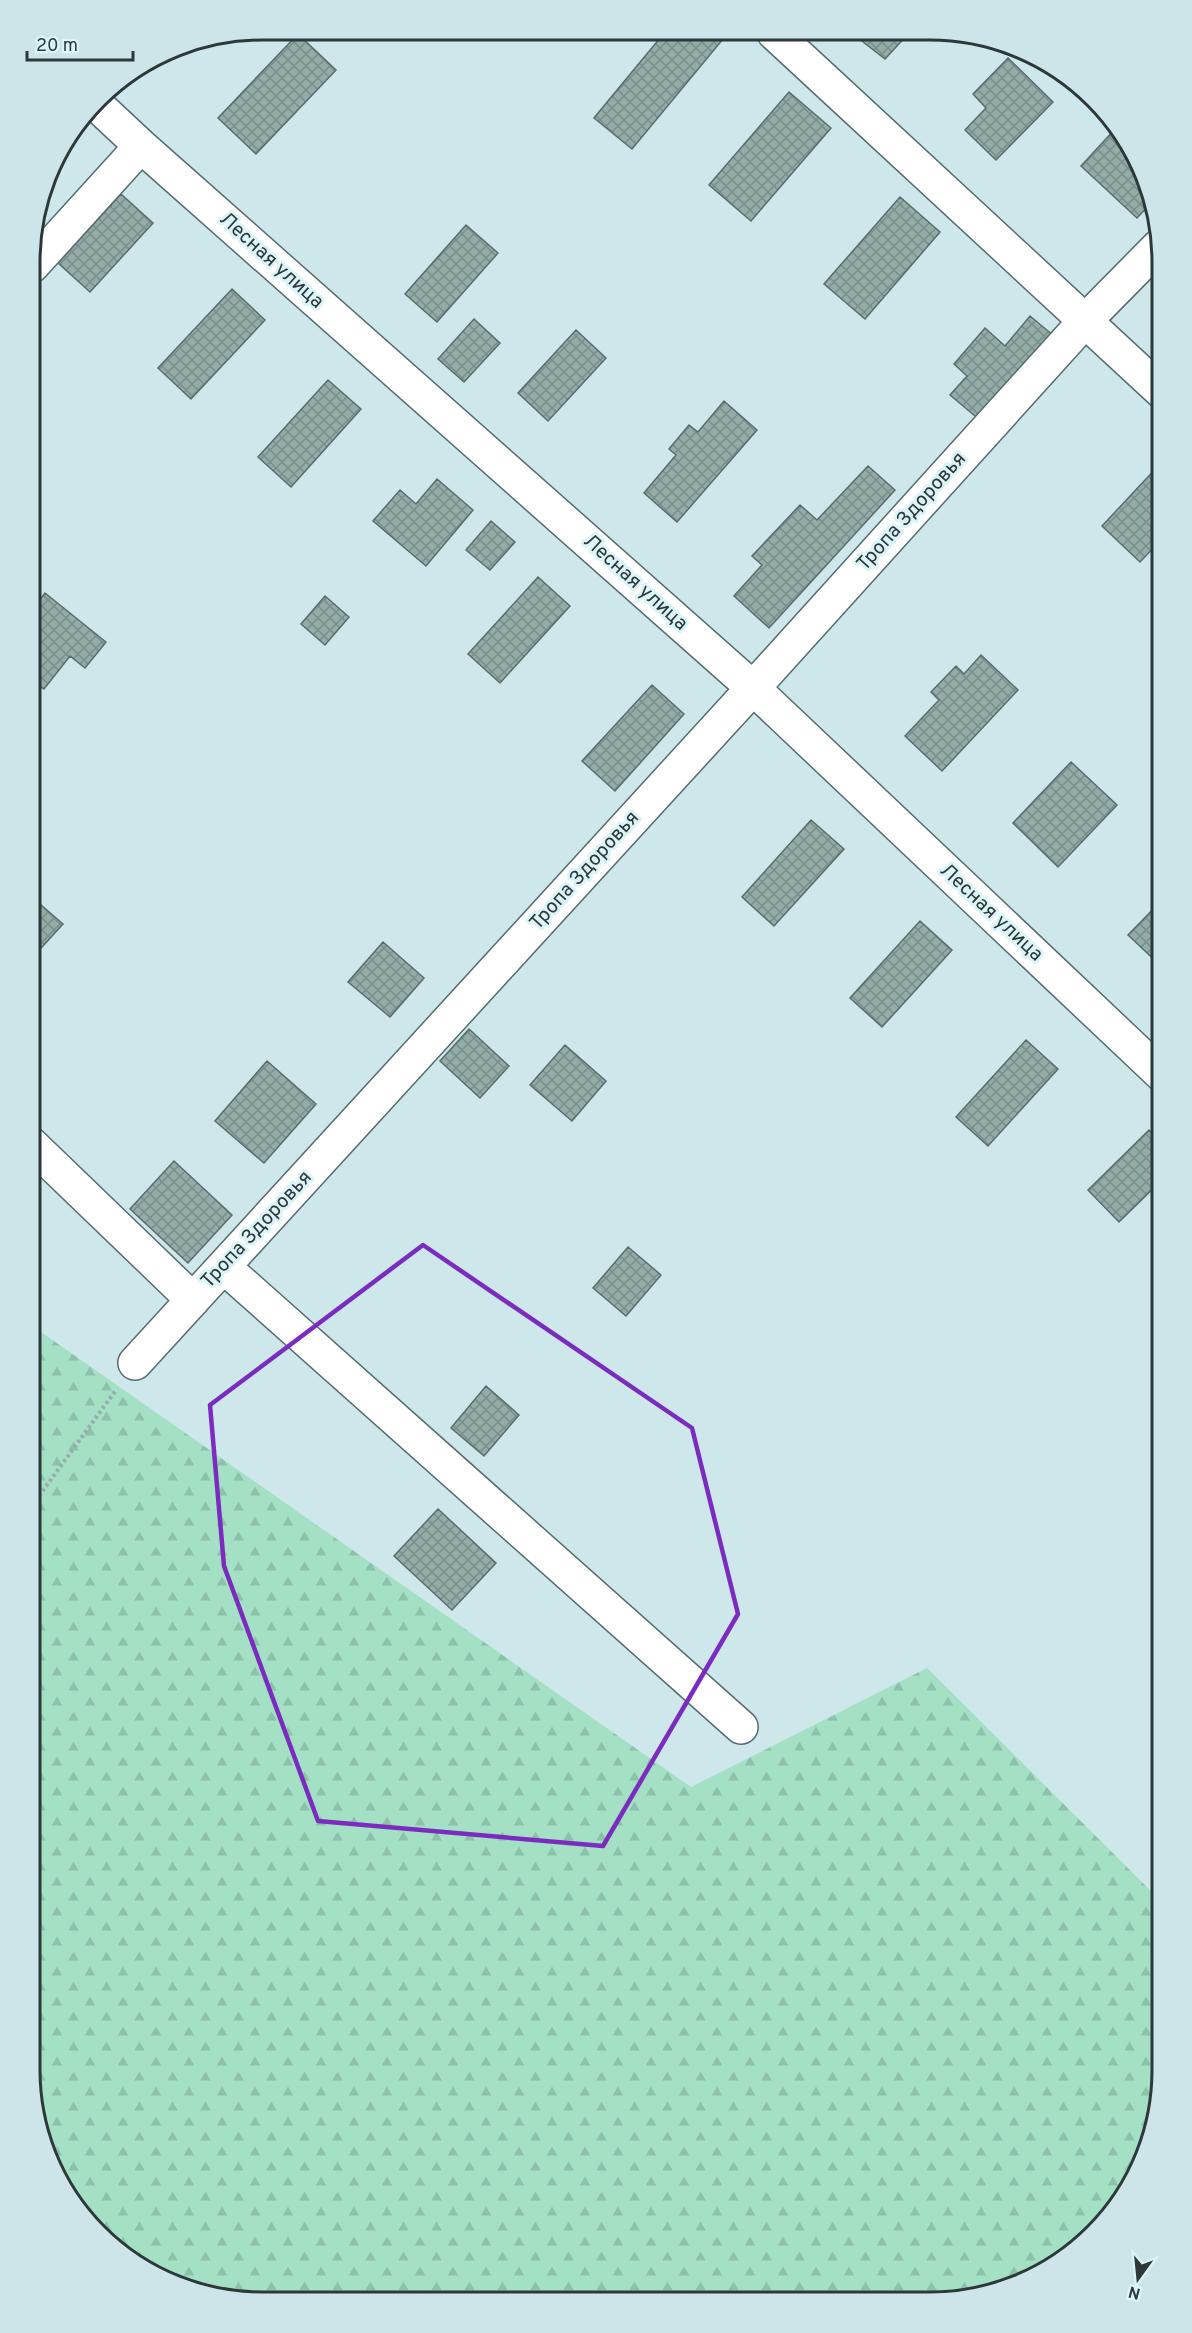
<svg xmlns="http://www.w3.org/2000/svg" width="1192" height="2333" font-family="Overpass,sans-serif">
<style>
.forest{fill:url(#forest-firs)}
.building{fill:url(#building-cross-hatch);stroke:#576e6a;stroke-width:1.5}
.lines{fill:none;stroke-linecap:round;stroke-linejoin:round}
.minor-casing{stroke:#566c70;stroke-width:36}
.path{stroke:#97acaf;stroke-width:4;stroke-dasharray:3 3;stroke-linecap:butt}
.minor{stroke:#fff;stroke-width:33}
.marked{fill:none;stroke:#7b2cbf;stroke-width:4.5;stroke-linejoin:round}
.labels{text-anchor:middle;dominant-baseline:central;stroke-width:6;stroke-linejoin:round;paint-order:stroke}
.street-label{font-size:20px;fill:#2d3839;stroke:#dbf4f8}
.rim{fill:none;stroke:#2d3839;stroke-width:3}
</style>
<defs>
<pattern id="forest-firs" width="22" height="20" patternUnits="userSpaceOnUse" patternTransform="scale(1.5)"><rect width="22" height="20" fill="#a3e0c4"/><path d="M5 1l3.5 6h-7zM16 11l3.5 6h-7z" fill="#8dc1a9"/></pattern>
<pattern id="building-cross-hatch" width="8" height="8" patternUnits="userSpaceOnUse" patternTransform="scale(1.5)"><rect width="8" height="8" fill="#94aca9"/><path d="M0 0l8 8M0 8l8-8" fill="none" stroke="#798d8b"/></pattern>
</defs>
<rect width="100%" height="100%" fill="#cde7eb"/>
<path class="forest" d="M31,1325L691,1787L927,1668L1162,1902L1161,2086L1144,2159L1114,2212L1059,2264L1004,2291L929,2303L232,2301L173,2285L110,2245L69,2199L42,2145L30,2070Z"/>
<path class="building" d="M665,32L728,33L632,149L594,118Z
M298,34L336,70L256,154L218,118Z
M853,34H908L885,59Z
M1008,58L1053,102L996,160L965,130L986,108L973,94Z
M789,92L831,128L751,221L709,185Z
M1117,127L1123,134L1150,188L1152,202L1137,218L1081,166Z
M121,194L153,223L90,292L58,263Z
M900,197L940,232L865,319L824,284Z
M466,225L498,253L437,322L405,294Z
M232,289L265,320L191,399L158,368Z
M1030,316L1054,336L981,421L950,395L967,376L954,364L985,328L1005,346Z
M474,319L500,343L464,382L438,359Z
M576,330L606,358L548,421L518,393Z
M328,380L361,409L291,487L258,457Z
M724,401L757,430L677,522L644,493L676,455L669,449L689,425L698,432Z
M1162,462V539L1140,562L1102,526Z
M868,466L895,490L769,628L734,596L762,565L752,556L800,505L817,520Z
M437,479L473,510L426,566L373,521L400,490L416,504Z
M491,521L515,542L490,570L466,550Z
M538,577L570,606L500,683L468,654Z
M45,593L106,642L85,668L70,656L44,689L31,680L32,610Z
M325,596L349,617L325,645L301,624Z
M981,655L1018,690L942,771L905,736L939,700L931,692L956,666L964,674Z
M652,685L684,714L615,791L582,761Z
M1071,762L1117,805L1058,867L1013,823Z
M811,820L844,849L774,926L742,897Z
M33,898L63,924L31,959V900Z
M1162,900V967L1128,935Z
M920,921L952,950L882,1027L850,998Z
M383,942L424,978L390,1017L348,982Z
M469,1029L509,1066L480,1098L440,1061Z
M1026,1040L1058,1069L988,1146L956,1117Z
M565,1045L606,1081L572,1121L530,1085Z
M267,1061L316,1104L264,1163L215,1121Z
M1149,1130L1162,1143V1180L1119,1222L1088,1190Z
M174,1161L232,1215L188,1263L130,1209Z
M628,1247L661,1275L626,1316L593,1288Z
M486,1386L519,1415L484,1456L451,1428Z
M438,1509L496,1563L452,1610L394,1556Z"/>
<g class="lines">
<g class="minor-casing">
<path id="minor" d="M774,33L1162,392
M96,104L141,146L753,688L1162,1075
M32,266L141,146
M31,1144L193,1300
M224,1267L741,1727
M135,1363L753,688L1085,321L1159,246"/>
</g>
<path class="path" d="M31,1486L39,1496
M31,1512L39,1496L116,1390"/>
<use href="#minor" class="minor"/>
</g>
<path class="marked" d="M423,1245L692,1428L738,1614L603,1846L318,1821L224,1566L210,1405Z"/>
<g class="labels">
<g class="street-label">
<text transform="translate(271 261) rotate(42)">Лесная улица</text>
<text transform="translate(912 512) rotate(-48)">Тропа Здоровья</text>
<text transform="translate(635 583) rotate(42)">Лесная улица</text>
<text transform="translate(585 871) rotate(-48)">Тропа Здоровья</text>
<text transform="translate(991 913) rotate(43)">Лесная улица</text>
<text transform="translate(257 1230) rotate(-47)">Тропа Здоровья</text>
</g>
</g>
<path d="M0 0H1192V2333H0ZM262 40H930A222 222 0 0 1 1152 262V2070A222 222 0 0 1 930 2292H262A222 222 0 0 1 40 2070V262A222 222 0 0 1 262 40Z" fill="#cde5e9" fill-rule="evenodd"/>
<path class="rim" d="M262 40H930A222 222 0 0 1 1152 262V2070A222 222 0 0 1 930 2292H262A222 222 0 0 1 40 2070V262A222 222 0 0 1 262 40Z"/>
<g transform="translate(1138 2279) rotate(195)" stroke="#dbf4f8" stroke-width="4.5" paint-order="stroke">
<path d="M0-4.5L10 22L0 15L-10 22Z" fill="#2d3839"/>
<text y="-9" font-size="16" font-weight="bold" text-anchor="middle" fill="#2d3839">N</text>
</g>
<path d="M27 51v9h106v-9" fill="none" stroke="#2d3839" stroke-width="3"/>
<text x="36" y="51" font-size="18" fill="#2d3839" stroke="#dbf4f8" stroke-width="4.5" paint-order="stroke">20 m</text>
</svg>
